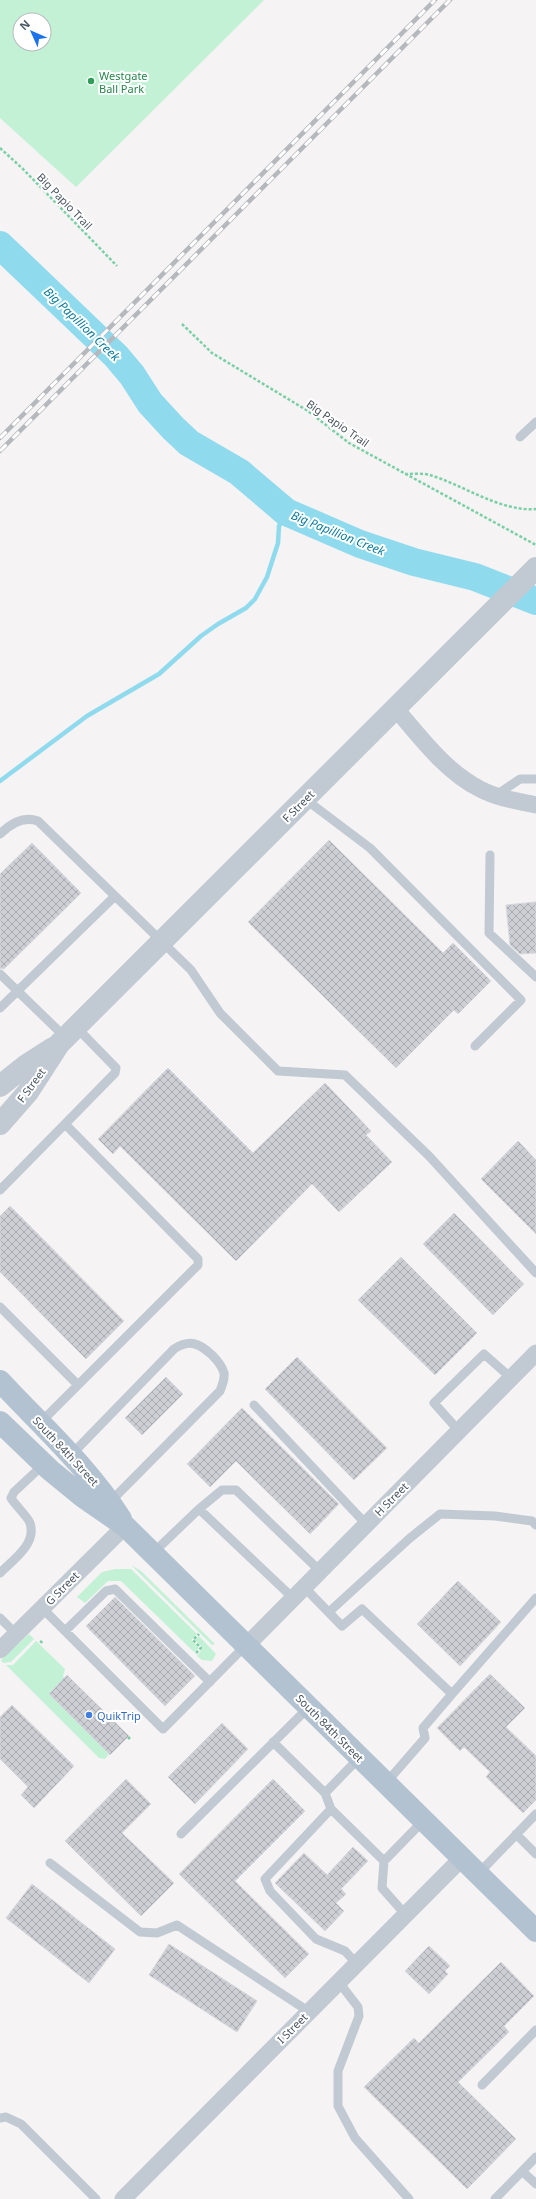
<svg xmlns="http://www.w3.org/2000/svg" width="536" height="2199" font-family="'Noto Sans',sans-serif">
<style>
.green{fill:#c3f1d5;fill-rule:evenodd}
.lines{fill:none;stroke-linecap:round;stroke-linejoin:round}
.stream{stroke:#90daee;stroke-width:4.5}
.river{stroke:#90daee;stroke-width:28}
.building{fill:url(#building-cross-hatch);stroke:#d7d9de}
.path{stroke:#7ad0a6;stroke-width:2.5;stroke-dasharray:3 2;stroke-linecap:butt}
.service{stroke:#c1cad2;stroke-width:9}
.minor{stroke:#c1cad2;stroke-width:17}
.tertiary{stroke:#c1cad2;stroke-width:22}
.primary{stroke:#b3c2d1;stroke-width:22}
.rail-casing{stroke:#b5b8bd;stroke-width:4.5}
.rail{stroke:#fff;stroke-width:3;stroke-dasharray:9;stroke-linecap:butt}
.leisure-dot{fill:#2e9e5b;stroke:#fff;stroke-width:1.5}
.shop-dot{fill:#3f7fe0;stroke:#fff;stroke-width:1.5}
.labels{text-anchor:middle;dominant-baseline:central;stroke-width:4;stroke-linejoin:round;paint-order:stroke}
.leisure-label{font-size:11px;fill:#27864d;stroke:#fff;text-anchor:start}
.street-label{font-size:11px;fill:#4a5661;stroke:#fff}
.shop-label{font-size:11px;fill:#366cbe;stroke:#fff;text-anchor:start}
.water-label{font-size:12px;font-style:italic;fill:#0c7c9b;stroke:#fff}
</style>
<defs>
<pattern id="building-cross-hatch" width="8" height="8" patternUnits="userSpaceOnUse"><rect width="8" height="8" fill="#cdcfd5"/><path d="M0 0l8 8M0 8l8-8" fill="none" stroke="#a8abb0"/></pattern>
</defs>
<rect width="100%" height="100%" fill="#f5f3f3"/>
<path class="green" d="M0,0H264L76,187L0,118ZM20,20H44V44H20Z
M131,1565L141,1571L215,1644L212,1645Z
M115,1569H131L197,1634L191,1640L199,1648L194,1652L121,1581H108L85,1603L77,1597L102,1572Z
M29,1634L34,1639L11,1662L3,1663L1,1660Z
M199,1636L216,1654L212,1661L202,1660L197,1656L203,1648L195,1640Z
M36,1641L65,1669L63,1676L65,1678L49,1694L109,1754L105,1759L99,1758L6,1665H13Z"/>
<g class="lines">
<path class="stream" d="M0,781L87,716L159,674L201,636L218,624L246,608L255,599L267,577L278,543L279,526L286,512"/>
<path class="river" d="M0,245L116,356L132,375L150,403L173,428L189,443L239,472L286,512L360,544L414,562L475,577L536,601"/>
</g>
<path class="building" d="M329,840L443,953L453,943L491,981L458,1014L454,1010L396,1068L248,922Z
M32,843L81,893L4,969L0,968V874Z
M536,902V953L520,954L510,945L506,905Z
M168,1068L253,1153L325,1083L371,1131L366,1135L392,1162L339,1212L312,1184L236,1261L120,1146L113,1154L98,1139Z
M518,1141L536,1160V1234L481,1179Z
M10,1206L124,1321L86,1359L0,1272V1216Z
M454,1213L524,1284L493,1315L423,1244Z
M401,1257L477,1333L435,1375L358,1300Z
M297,1357L387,1448L354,1480L265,1389Z
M166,1377L183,1394L142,1435L125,1418Z
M242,1408L339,1504L310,1534L236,1461L210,1487L187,1464Z
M458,1581L501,1622L460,1666L417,1624Z
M115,1597L195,1676L165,1706L86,1626Z
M490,1674L525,1708L506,1727L536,1756V1800L523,1813L486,1777L490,1772L464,1747L460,1751L437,1728Z
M67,1675L129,1736L110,1755L49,1694Z
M12,1705L74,1766L34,1808L21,1795L28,1787L0,1759V1717Z
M222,1723L248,1749L195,1804L168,1777Z
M126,1779L151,1804L122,1833L174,1883L141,1916L65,1841Z
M273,1779L305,1811L235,1881L309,1954L285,1978L179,1874Z
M353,1847L368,1861L341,1889L346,1894L336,1903L344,1911L325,1931L275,1883L304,1853L327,1875Z
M32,1884L115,1949L89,1983L6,1918Z
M169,1944L257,2001L237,2032L149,1975Z
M429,1946L450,1966L445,1971L448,1974L429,1994L405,1971Z
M501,1962L534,1996L504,2026L509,2032L458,2082L516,2139L467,2189L364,2087L414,2038L419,2043Z"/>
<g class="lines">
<path class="path" d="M0,148L23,169L117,266
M182,324L212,353L308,411L349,443L536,545
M405,474C413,474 423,473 430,475C463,485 501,512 536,509
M40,1641L44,1644
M196,1653L201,1648L193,1640L199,1634
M128,1739L130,1737"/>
<path class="service" d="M520,437L536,422
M495,796L520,779H536
M305,799L370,848L521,1000L475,1046
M0,834C11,823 24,816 38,821L191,970L220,1013L278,1071L345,1075L429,1156L536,1273
M490,855L489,933L536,977
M0,974L66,1038
M0,1008L115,896
M0,1190L65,1124
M0,1307L78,1385
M254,1405L366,1524
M40,1423L198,1265V1259L65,1124L115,1073L116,1068L76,1027
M459,1431L434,1403L484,1354L511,1378
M72,1454L174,1349C190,1339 199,1343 212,1355C217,1360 222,1366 224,1373C225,1380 222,1385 220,1391L110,1502
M199,1509L293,1598
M153,1553L199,1509L222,1490H236L320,1571
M0,1573C13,1560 37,1544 30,1523C28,1517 15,1505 11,1498L14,1492L44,1464
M304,1587L342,1626L362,1609L452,1694L423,1728L425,1738L386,1783
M42,1608L163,1729L246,1645
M329,1612L410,1538L440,1514L495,1516L532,1521L536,1525
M0,1618L16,1634
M65,1631L106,1591L115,1589L210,1682
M452,1694L536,1598
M273,1742L325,1793L360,1757
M325,1793L331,1809L384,1861L423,1821
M331,1809L265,1879L270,1891L316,1939L345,1951L356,1963
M181,1834L309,1707
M516,1834L536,1854
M384,1861L382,1888L405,1914
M50,1863L140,1932L157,1933L177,1925L308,2011
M478,1874L536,1814
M338,1981L358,2007L359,2016L338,2071V2106L355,2138L409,2199
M482,2085L536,2030
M0,2118L6,2117L21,2124L96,2199
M522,2171L536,2184
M495,2199L536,2157"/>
<path class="minor" d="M396,709C421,738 445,771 480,789C497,798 517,801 536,805
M247,1645L536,1353
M0,1650L125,1526
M123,2199L462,1858"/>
<path class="tertiary" d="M0,1086L25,1066L53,1048
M0,1124L28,1092L59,1044L536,568"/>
<path class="primary" d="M0,1381C42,1426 88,1467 121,1519
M0,1422L50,1470L83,1497L125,1526L536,1931"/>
<g class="rail-casing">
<path id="rail" d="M0,438L435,0
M0,451L450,0"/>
</g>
<use href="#rail" class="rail"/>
</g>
<circle class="leisure-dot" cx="91" cy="81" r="4"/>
<circle class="shop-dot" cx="89" cy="1715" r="4"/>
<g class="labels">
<g class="leisure-label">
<text x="99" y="75">Westgate<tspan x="99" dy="13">Ball Park</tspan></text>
</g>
<g class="street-label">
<text transform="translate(65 201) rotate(46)">Big Papio Trail</text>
<text transform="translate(338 423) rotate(35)">Big Papio Trail</text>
<text transform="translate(298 806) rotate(-45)">F Street</text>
<text transform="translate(31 1085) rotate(-54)">F Street</text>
<text transform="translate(66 1451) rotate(47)">South 84th Street</text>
<text transform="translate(391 1499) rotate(-45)">H Street</text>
<text transform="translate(62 1588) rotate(-45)">G Street</text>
<text transform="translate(330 1728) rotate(45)">South 84th Street</text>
<text transform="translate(292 2028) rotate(-45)">I Street</text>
</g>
<g class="shop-label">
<text x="97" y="1715">QuikTrip</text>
</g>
<g class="water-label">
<text transform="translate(82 324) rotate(44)">Big Papillion Creek</text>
<text transform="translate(338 533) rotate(22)">Big Papillion Creek</text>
</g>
</g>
<g transform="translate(32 32) rotate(315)"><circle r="19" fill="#ffffff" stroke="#b7bbc0"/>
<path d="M0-3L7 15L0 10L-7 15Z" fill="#1a73e8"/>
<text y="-6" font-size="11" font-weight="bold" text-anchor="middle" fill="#4a5661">N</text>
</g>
</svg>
